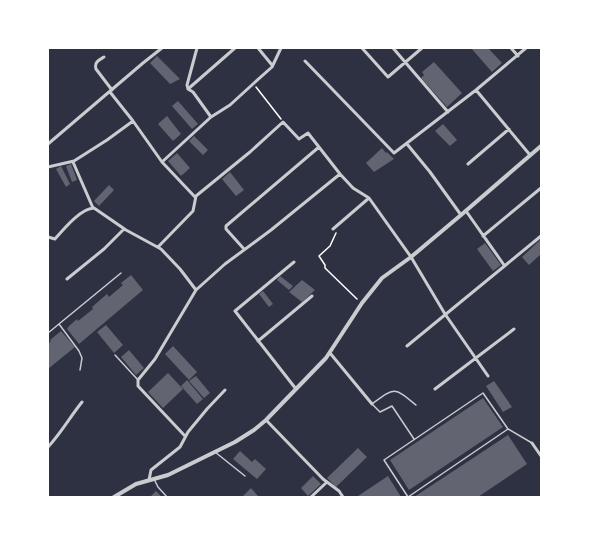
<svg xmlns="http://www.w3.org/2000/svg" width="589" height="545" font-family="'DejaVu Sans',sans-serif">
<style>
.building{fill:#626471}
.lines{fill:none;stroke-linecap:round;stroke-linejoin:round}
.path{stroke:#fff;stroke-width:1.5}
.service{stroke:#caccd0;stroke-width:1.5}
.minor{stroke:#caccd0;stroke-width:3}
.tertiary{stroke:#caccd0;stroke-width:4}
</style>
<rect width="100%" height="100%" fill="#2d3142"/>
<path class="building" d="M471,48H488L502,63L492,72Z
M157,56L180,79L170,84L150,63Z
M434,62L462,93L447,107L421,78L424,75L422,72Z
M178,101L198,124L192,129L172,106Z
M167,116L181,134L173,141L158,124Z
M443,124L457,140L450,146L435,131Z
M194,136L208,150L203,155L189,141Z
M382,148L386,153L387,152L394,159L374,172L366,163Z
M177,153L190,168L181,176L168,161Z
M71,164L77,180L72,182L66,166Z
M61,166L70,184L66,187L56,169Z
M230,172L244,190L236,196L222,179Z
M109,185L114,190L99,206L94,201Z
M541,239V254L529,265L522,257Z
M485,243L501,265L493,271L477,249Z
M131,275L143,290L79,344L67,329L69,326L77,319L78,321L93,309L92,307L107,294L109,297L123,285L121,283Z
M280,276L293,286L289,290L277,280Z
M302,280L315,290L302,302L289,292Z
M263,291L273,304L269,307L259,294Z
M106,325L123,345L114,353L97,332Z
M61,331L75,347L48,369V344L51,341L50,340Z
M173,346L197,372L189,380L165,354Z
M129,350L144,368L136,375L121,357Z
M168,373L183,389L163,408L148,392Z
M196,376L210,393L204,398L189,381Z
M187,380L203,399L197,404L181,386Z
M494,381L512,407L503,412L486,386Z
M483,398L503,427L409,490L390,460Z
M508,435L527,464L478,497H414Z
M358,448L367,457L336,487L327,478Z
M240,451L252,462L255,459L266,469L257,479L233,459Z
M313,476L321,484L308,496L301,488Z
M388,476L401,497H359L358,496Z
M251,488L259,497H242Z
M156,491L162,497H150Z"/>
<g class="lines">
<path class="path" d="M256,87L281,119
M336,233L330,246L319,256L325,265V268L357,299"/>
<path class="service" d="M59,324L79,351L82,358L80,370
M48,333L121,273
M115,355L138,380
M414,439L392,406L380,412L372,404C395,387 394,387 416,405
M215,452L245,476
M154,479L158,487L167,497
M408,497L384,460L483,393L508,429L532,443
M408,497L508,429"/>
<path class="minor" d="M197,48L187,85L188,89L193,92L211,117
M258,48L272,65
M362,48L388,77L422,48
M393,48L448,112
M511,48L518,56
M104,57C99,60 94,62 96,69L112,90
M305,61L394,153L476,90L526,48
M188,89L235,48
M476,90L530,155
M110,92L133,121L162,162L195,197
M48,144L143,63L162,48
M407,144L430,172L461,215
M73,162L93,208
M162,162L211,117L230,105L253,84L272,67L281,48
M468,164L509,129
M48,167L74,161L107,140L133,121
M466,211L504,265
M333,229L369,198
M483,236L541,188
M48,237L55,239C63,230 81,208 94,208L126,230L161,249L180,269L196,290
M158,247L193,211L196,196L250,152L283,122L299,139L308,133L340,174L353,188L369,198L411,257L445,314L488,376
M244,249L226,229V226L319,147
M294,262L235,311L296,389
M67,279L104,249L124,229
M258,341L312,296
M407,346L541,236
M330,353L372,404
M435,389L514,329
M266,420L323,479L339,491L343,497
M185,436L138,386V380L155,359L196,290L225,264L271,230L340,174
M532,443L541,456
M48,447C61,433 70,417 82,402
M149,480L151,470L180,447L188,432L207,409L225,390
M311,497L327,482"/>
<path class="tertiary" d="M114,497L136,484L168,475L235,442L254,430L266,420L326,358L362,303L382,278L411,257L461,215L541,146"/>
</g>
<rect width="589" height="545" fill="none" stroke="#ffffff" stroke-width="98"/>
</svg>
